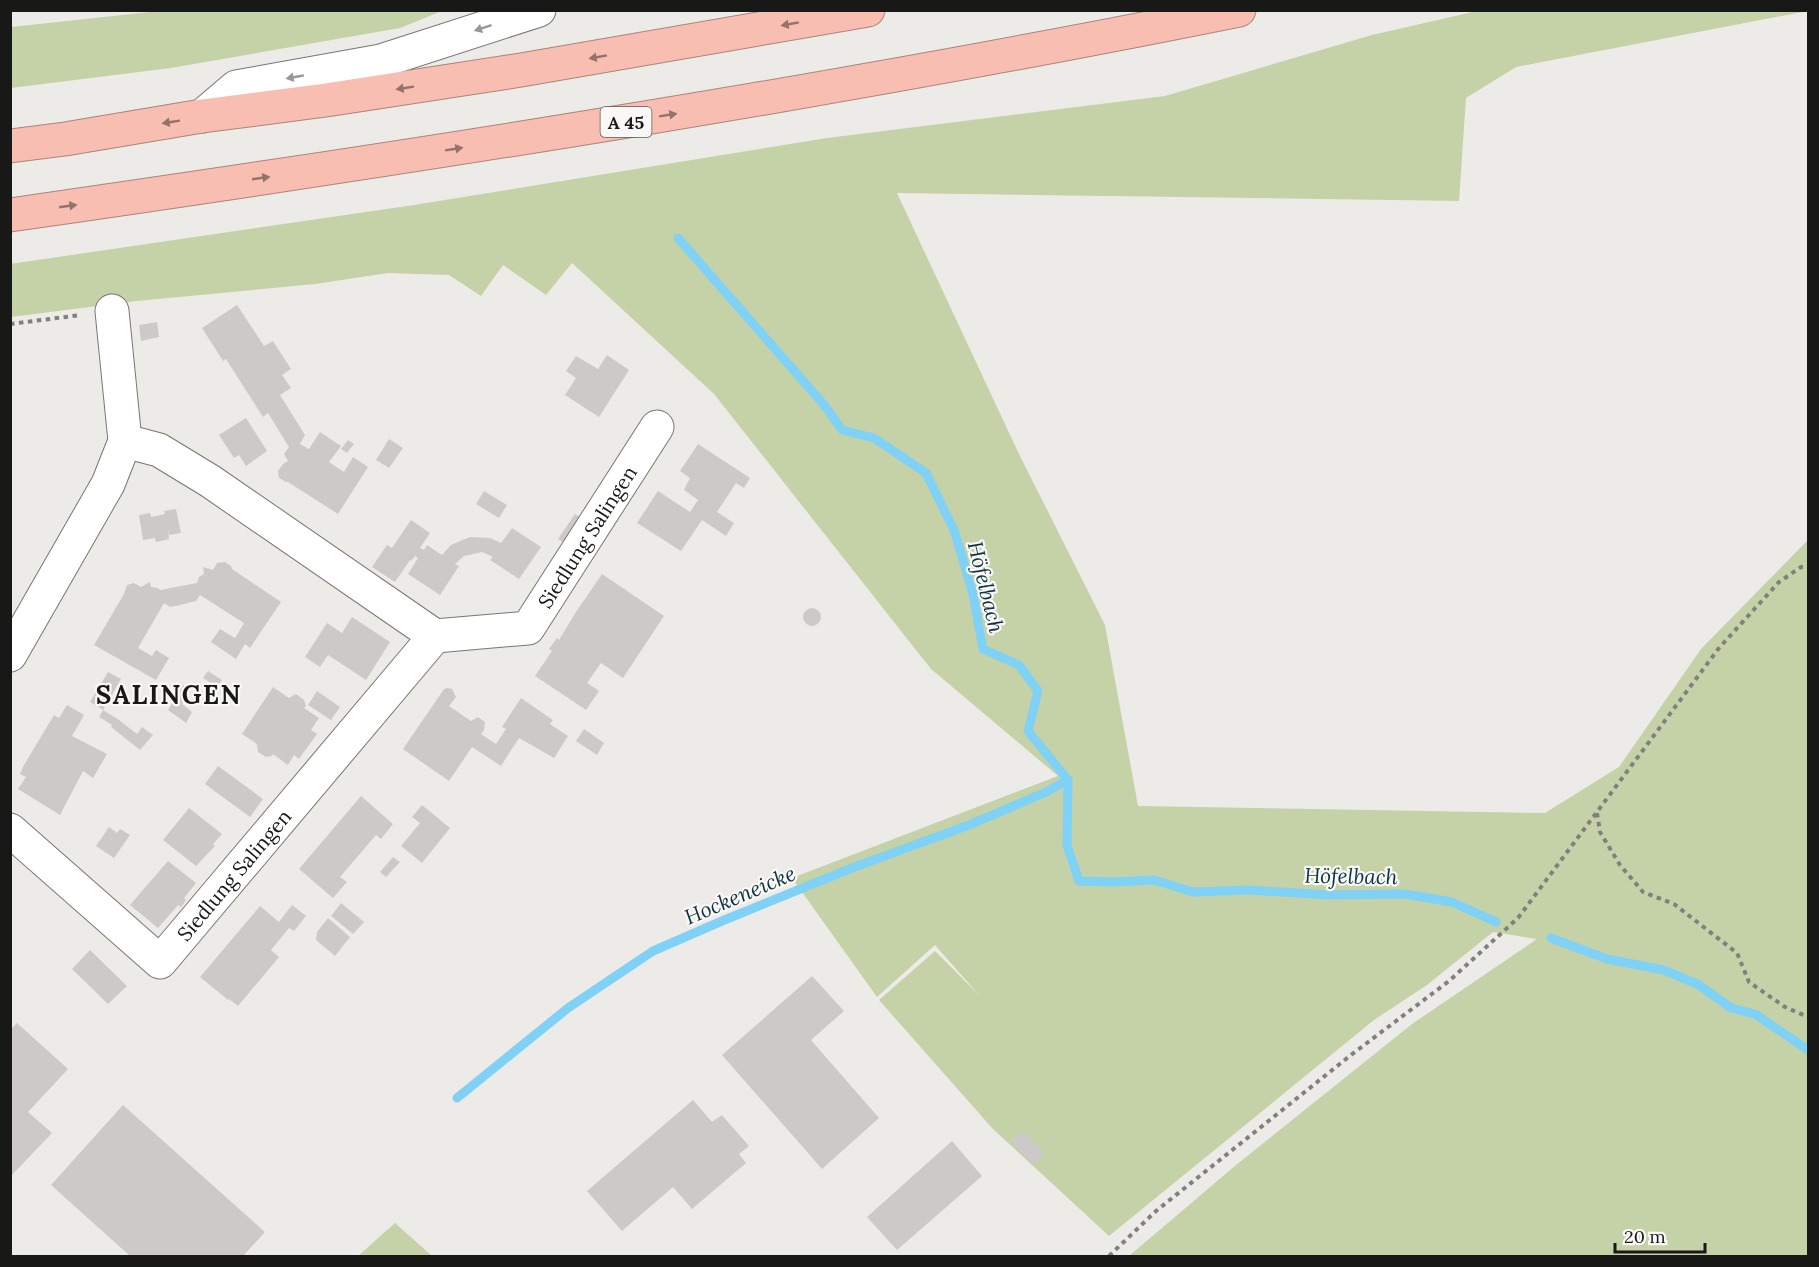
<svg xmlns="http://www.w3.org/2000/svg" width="1819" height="1267" font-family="Lora,serif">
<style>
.green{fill:#c5d2a8}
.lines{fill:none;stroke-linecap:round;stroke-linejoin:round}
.stream{stroke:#7fd1f5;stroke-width:9}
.building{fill:#cdc9c8}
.minor-casing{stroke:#777673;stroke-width:35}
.highway-casing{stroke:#aa847b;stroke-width:35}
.path{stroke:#81807e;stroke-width:4;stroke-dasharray:4.5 4.5;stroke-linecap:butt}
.minor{stroke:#fff;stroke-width:33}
.highway{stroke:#f8beb1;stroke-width:33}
.oneway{fill:#93736c}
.oneway2{fill:#979797}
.labels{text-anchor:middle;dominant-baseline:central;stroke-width:4.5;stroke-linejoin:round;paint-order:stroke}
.shield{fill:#faf8f6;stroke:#5c5b5a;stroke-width:1.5}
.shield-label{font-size:18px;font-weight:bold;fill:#181817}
.street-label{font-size:20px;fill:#181817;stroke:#faf8f6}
.water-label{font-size:21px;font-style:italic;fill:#0d3342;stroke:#faf8f6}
.district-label{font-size:26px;font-weight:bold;letter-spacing:1.5px;fill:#181817;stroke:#faf8f6}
</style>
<rect width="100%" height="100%" fill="#edebe8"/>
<path class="green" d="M159,11V10L442,11L400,28L171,68L11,88V27Z
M1477,11H1808L1516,67L1466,98L1459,201L897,193L1018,452L1105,625L1138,806L1545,813L1619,767L1701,649L1808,540V1256H1129L1236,1165L1412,1024L1537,939L1493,932L1427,985L1374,1020L1109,1236L992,1128L879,1000L935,951L979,995L935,945L877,997L792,878L1058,776L931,669L714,394L572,263L546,295L503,265L481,296L449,275L388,273L315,284L137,301L11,317L10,264L414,205L827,138L1165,96L1372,35Z
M395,1223L432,1256H358Z"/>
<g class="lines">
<path class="stream" d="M678,238L825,406L842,430L874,438L926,473L954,530L973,594L983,649L1019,665L1038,691L1028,731L1068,780L1067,845L1079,881L1114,882L1154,880L1193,892L1249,890L1329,895L1405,894L1452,902L1496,922
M1551,938L1607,959L1664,970L1699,985L1731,1008L1755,1014L1808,1050
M457,1098L568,1008L653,951L722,921L852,868L969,825L1044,793L1068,780"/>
</g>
<path class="building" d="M237,305L264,346L273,341L291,369L282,375L291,388L280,395L305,435L300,444L309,449L320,432L341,446L329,462L344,472L353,457L368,467L338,514L288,482H286L279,478L278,471L283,464L288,461L284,454L289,447L268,413L263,417L226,359L223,361L202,328Z
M157,322L159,337L141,341L139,325Z
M607,355L629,370L599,417L565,395L576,378L566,371L576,356L598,369Z
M246,418L267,451L246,466L239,455L234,458L219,435Z
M389,439L403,448L389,468L376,460Z
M348,440L354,444L347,453L341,449Z
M698,444L750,478L744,488L736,483L717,512L734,523L726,536L702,520L681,551L637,523L658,491L690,512L698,500L684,490L690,478L680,471Z
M484,491L507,505L499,518L476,504Z
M176,509L181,533L169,535L168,528L169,539L156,542L155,538L143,540L139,515L150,513L151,517L165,514L164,511Z
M575,514L584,520L567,545L558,539Z
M411,520L430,533L420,548L424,550L427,545L442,555L451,545L470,537L490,538L501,543L512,528L541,547L519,579L490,560L493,557L482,552L464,556L455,564L459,566L440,595L408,574L418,558L415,556L411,561L410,560L395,582L372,567L387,545L392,548Z
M225,562L231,566L232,569L281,602L250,648L245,644L236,659L211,642L220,629L235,638L244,623L200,595L196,601L180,605L170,607L164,603L138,648L152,656L156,650L169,658L156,680L94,645L124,594L127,585L134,583L141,587L150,582L151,587L158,588L160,590L197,583L199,577L204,574L203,567L213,570L217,563Z
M602,574L664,616L623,678L601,663L587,683L599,691L586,710L535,676L552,651L549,649L557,638L559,640L576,612Z
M803 617a9 9 0 1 1 18 0a9 9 0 1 1-18 0Z
M352,617L390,642L366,680L328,655L320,667L305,657L327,623L342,633Z
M208,671L222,680L217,687L203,678Z
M108,672L121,679L103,710L119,720L137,734L142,727L153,735L140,750L111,727L112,725L99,717L103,710L90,702Z
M183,685L190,690L182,704L192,712L186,723L168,710Z
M273,687L289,698L296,694L304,700L306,706L304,708L319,718L311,730L317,734L299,759L294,755L288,765L273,754L272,756L266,757L258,752L257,744L242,734Z
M447,688L452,689L456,697L449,706L471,721L478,717L485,722L484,730L481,734L496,744L506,729L502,727L521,698L553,720L550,724L568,736L554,758L519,738L501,766L472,747L449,781L403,749L444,689Z
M317,691L340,707L331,720L308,705Z
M67,705L84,715L72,736L107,754L93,778L83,771L60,815L18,789L26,777L20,774L24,765L54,715L59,718Z
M584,729L604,743L597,755L576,741Z
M218,766L263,799L250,817L205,784Z
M361,796L393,824L381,839L376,835L340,877L347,882L333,898L299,869Z
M422,805L450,828L422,863L401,846L420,823L412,817Z
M189,808L222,834L213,844L215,846L196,866L163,840Z
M109,827L117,833L120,829L130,835L114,858L96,846Z
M393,857L400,862L386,877L380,872Z
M168,861L196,883L184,898L186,900L181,907L178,905L158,928L130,905Z
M341,903L364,922L353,934L331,916Z
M292,905L306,916L294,931L289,928L271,950L279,957L238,1006L229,999L228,1000L200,977L260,906L279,922Z
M328,918L350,937L335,956L316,940L317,932Z
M90,950L127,986L108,1004L72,969Z
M812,976L844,1011L811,1040L879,1118L822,1169L722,1055Z
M17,1023L68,1069L28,1112L52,1133L10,1177V1030Z
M693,1100L712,1122L722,1115L749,1146L739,1154L746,1163L692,1209L673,1187L622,1231L587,1191Z
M123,1105L265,1232L243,1256H130L51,1185Z
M1023,1131L1045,1154L1033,1165L1011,1142Z
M952,1141L982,1176L897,1250L867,1217Z"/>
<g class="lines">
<g class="minor-casing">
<g id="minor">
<path d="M202,116L236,87L381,61L539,10"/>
<path id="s1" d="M125,441L159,450L210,481L435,636L528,628L657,427"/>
<path d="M10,655L108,484L125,441L112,311"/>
<path id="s2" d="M10,830L160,962L435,636"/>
</g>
</g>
<g class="highway-casing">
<path id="highway" d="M10,146L65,139L202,116L326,100L521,70L868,10
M10,215C422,156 832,92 1239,10"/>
</g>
<path class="path" d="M10,324L81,315
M1597,813L1600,832L1620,865L1643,892L1674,904L1737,953L1749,982L1785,1007L1808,1017
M1109,1256L1156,1211L1351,1055L1449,981L1518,918L1719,648L1779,582L1801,567H1808"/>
<use href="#minor" class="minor"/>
<use href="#highway" class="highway"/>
</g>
<defs><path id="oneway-solid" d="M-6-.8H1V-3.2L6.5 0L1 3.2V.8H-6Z" transform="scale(1.5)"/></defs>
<g class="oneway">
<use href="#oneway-solid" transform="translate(790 24) rotate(170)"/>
<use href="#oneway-solid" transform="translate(598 57) rotate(170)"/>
<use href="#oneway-solid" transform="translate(405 88) rotate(171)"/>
<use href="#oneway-solid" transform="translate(668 115) rotate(-9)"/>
<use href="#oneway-solid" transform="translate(171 122) rotate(171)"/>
<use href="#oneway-solid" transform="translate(454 149) rotate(-9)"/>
<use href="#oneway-solid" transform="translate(261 178) rotate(-8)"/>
<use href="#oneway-solid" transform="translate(68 206) rotate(-8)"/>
</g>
<g class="oneway2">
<use href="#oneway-solid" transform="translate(483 28) rotate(162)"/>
<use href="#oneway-solid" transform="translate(295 77) rotate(170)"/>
</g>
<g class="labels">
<rect class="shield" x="600.5" y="107" width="51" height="30" rx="4.5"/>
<g class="shield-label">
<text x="626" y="122">A 45</text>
</g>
<g class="street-label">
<text stroke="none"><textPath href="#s1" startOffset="570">Siedlung Salingen</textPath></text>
<text stroke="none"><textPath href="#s2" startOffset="314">Siedlung Salingen</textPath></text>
</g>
<g class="water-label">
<text transform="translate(986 587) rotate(76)">Höfelbach</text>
<text transform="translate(1351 876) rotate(1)">Höfelbach</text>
<text transform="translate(740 895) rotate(-23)">Hockeneicke</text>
</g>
<g class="district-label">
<text x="169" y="694">SALINGEN</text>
</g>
</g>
<rect width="1819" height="1267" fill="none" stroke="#181817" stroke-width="24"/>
<path d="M1615 1243v9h90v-9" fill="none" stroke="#181817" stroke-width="3"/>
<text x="1624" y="1243" font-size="18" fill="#181817" stroke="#faf8f6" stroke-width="4.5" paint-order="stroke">20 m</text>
</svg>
